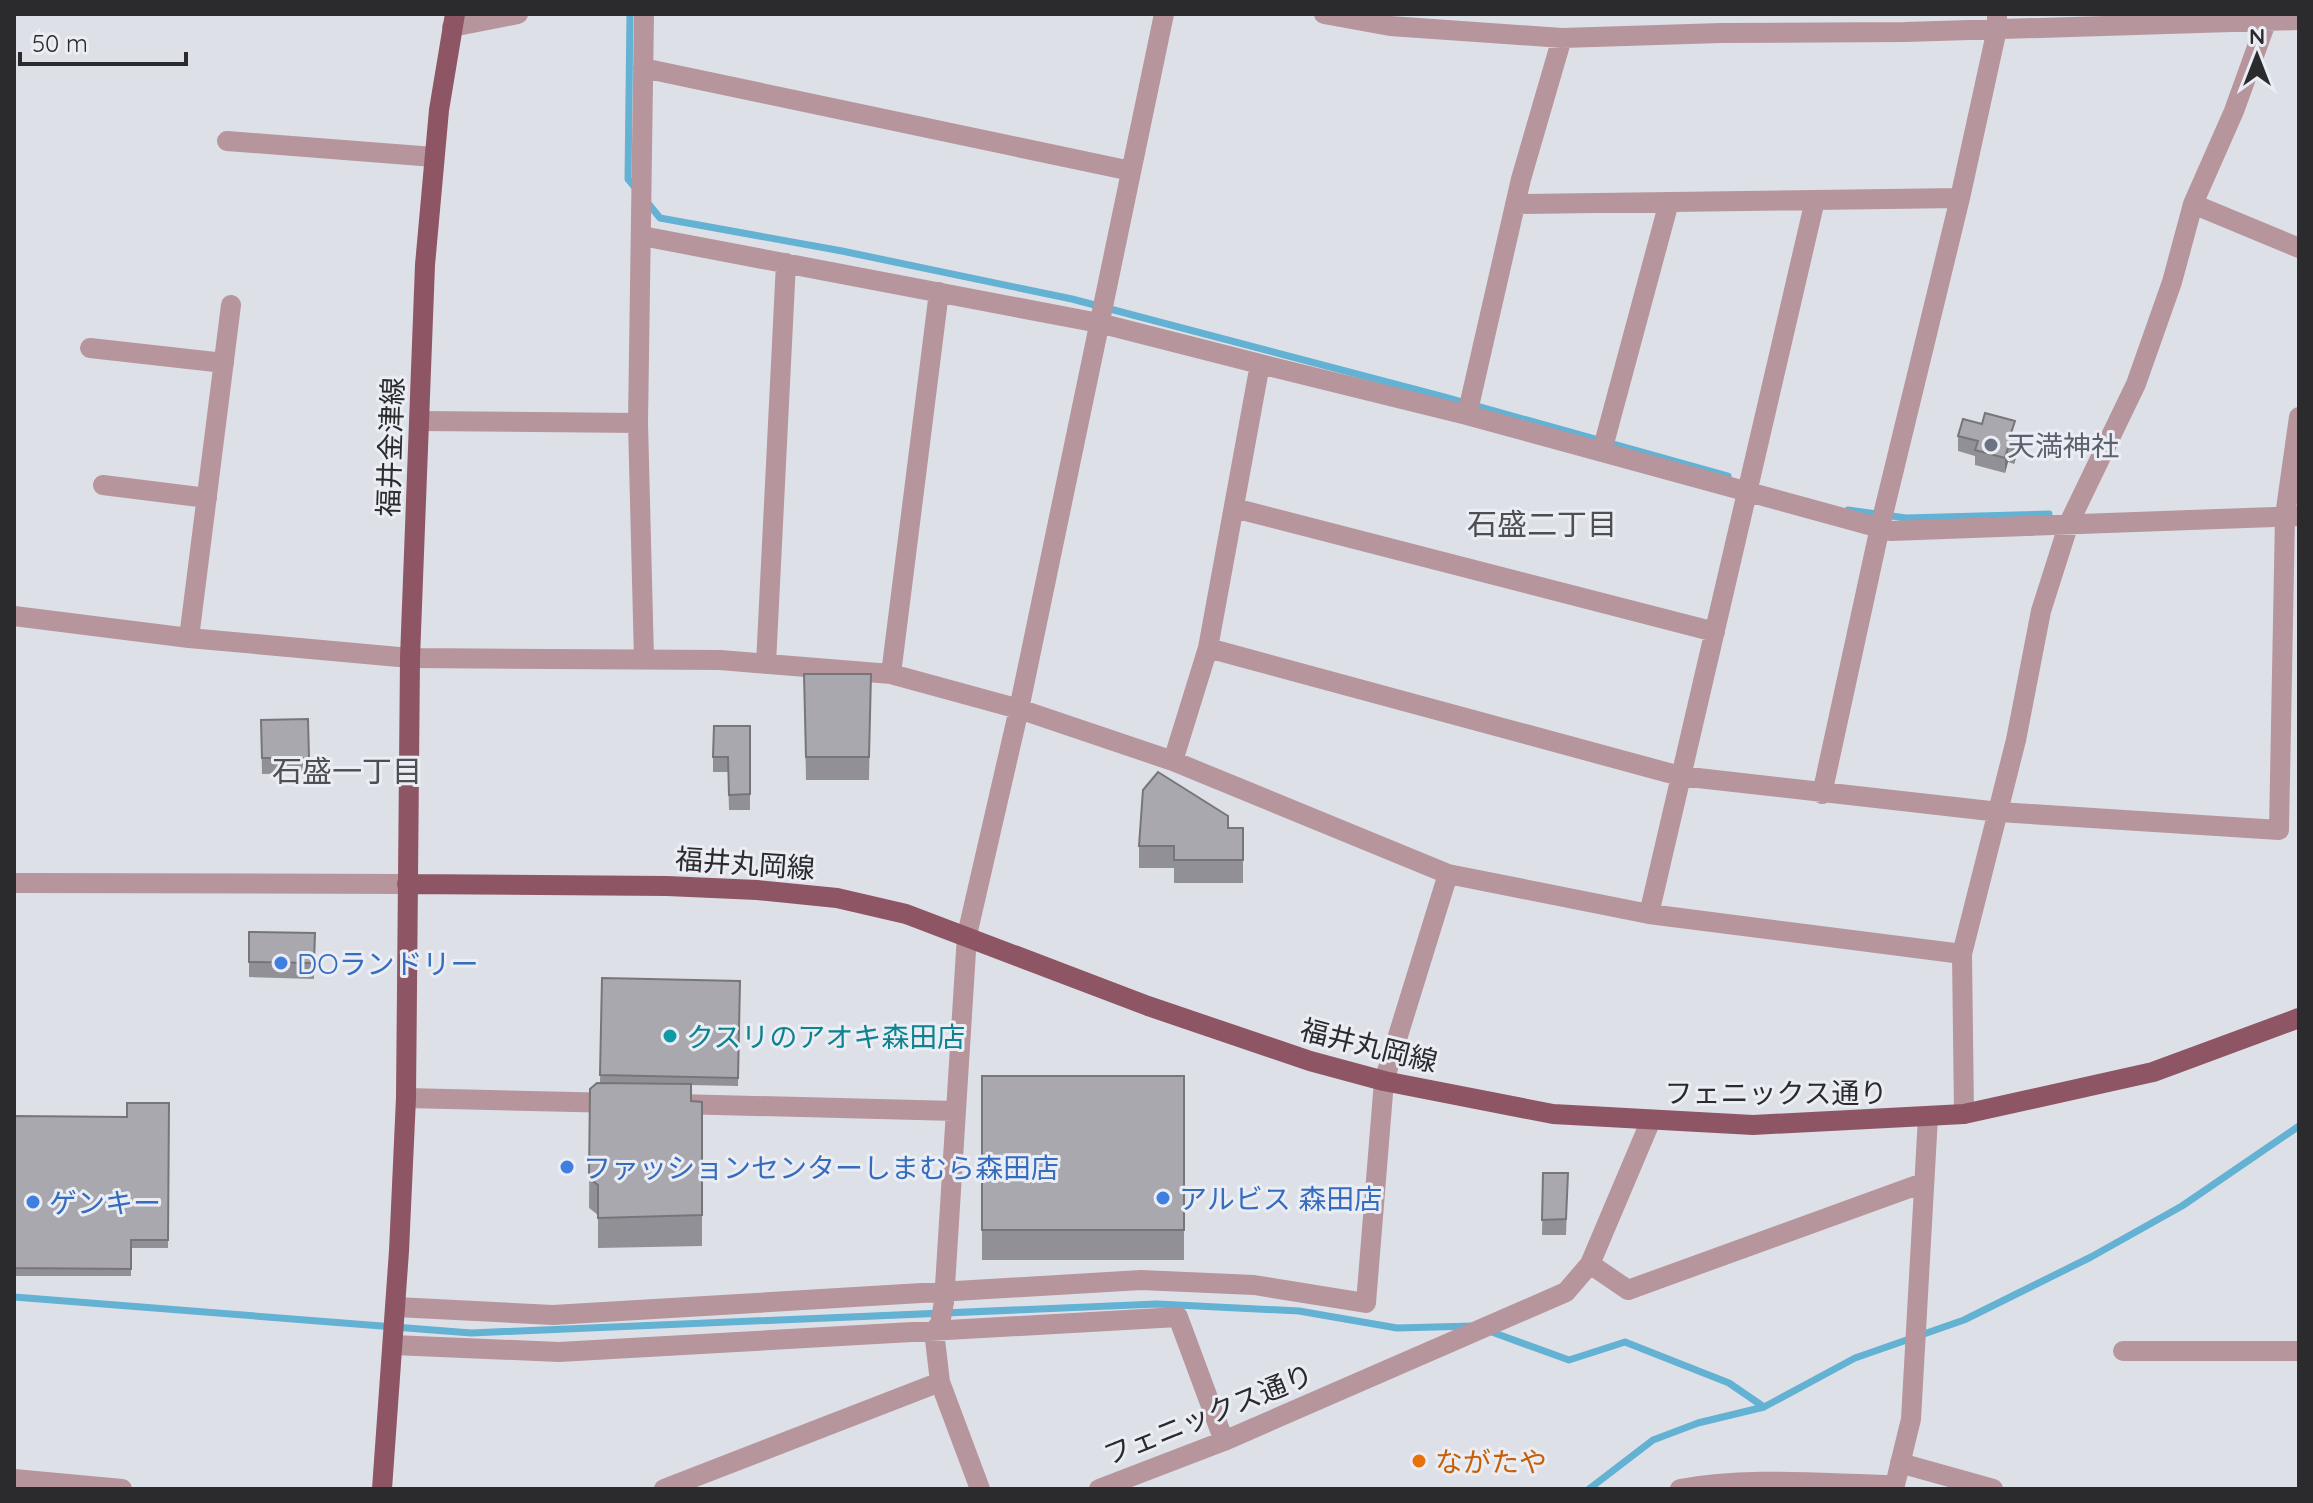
<svg xmlns="http://www.w3.org/2000/svg" width="2313" height="1503" font-family="Quicksand,'Noto Sans JP',sans-serif">
<style>
.lines{fill:none;stroke-linecap:round;stroke-linejoin:round}
.stream{stroke:#63b1d3;stroke-width:7}
.minor{stroke:#b6959c;stroke-width:20}
.major{stroke:#8e5564;stroke-width:20}
.wall{fill:#919096}
.shaded-wall{fill:#76767a}
.building{fill:#a9a8af;stroke:#76767a;stroke-width:2}
.worship-dot{fill:#6b7280;stroke:#ebedf4;stroke-width:3}
.shop-dot{fill:#3f7fe0;stroke:#ebedf4;stroke-width:3}
.culture-dot{fill:#0f9aa8;stroke:#ebedf4;stroke-width:3}
.food-dot{fill:#e8710a;stroke:#ebedf4;stroke-width:3}
.labels{text-anchor:middle;dominant-baseline:central;stroke-width:6;stroke-linejoin:round;paint-order:stroke}
.worship-label{font-size:28px;fill:#5b616d;stroke:#ebedf4;text-anchor:start}
.street-label{font-size:28px;fill:#2b2b2e;stroke:#ebedf4}
.shop-label{font-size:28px;fill:#366cbe;stroke:#ebedf4;text-anchor:start}
.culture-label{font-size:28px;fill:#0d838f;stroke:#ebedf4;text-anchor:start}
.food-label{font-size:28px;fill:#c56008;stroke:#ebedf4;text-anchor:start}
.neighbourhood-label{font-size:30px;fill:#4e4f55;stroke:#ebedf4}
</style>
<rect width="100%" height="100%" fill="#dee0e7"/>
<g class="lines">
<path class="stream" d="M630,14L628,179L637,190
M647,202L660,218L842,251L1072,299L1444,397L1728,476
M1848,510L1906,518L2049,514
M14,1297L471,1333L1157,1304L1299,1311L1397,1328L1473,1326
M1489,1331L1569,1360L1625,1342L1729,1383L1764,1407
M1589,1489L1653,1440L1698,1423L1764,1407L1855,1358L1964,1320L2091,1257L2182,1206L2299,1126"/>
<path class="minor" d="M1324,14L1390,26L1562,38L1721,33L1905,32L2299,20
M452,27L518,14
M643,68L1131,171
M227,141L434,157
M1515,204L1960,198
M2193,204L2299,248
M642,236L1099,323L1260,364
M90,348L224,363
M1467,415L1521,179L1562,38
M419,421L638,423
M1602,451L1669,202
M103,485L207,498
M1234,508L1715,632
M14,616L189,638L410,658L720,660L891,674L1019,709L1173,761L1448,874L1649,914L1962,954
M189,638L231,305
M1208,648L1680,776L1999,812L2279,830L2285,516L2299,417
M644,659L638,423L644,14
M766,664L786,263
M891,674L939,292
M1173,761L1208,648L1260,364L1467,415L1891,531L2299,516
M1822,794L1880,527L1960,198L1997,29V14
M14,883L407,884
M1649,914L1815,200
M406,1098L618,1103
M678,1104L956,1111
M1964,1114L1962,954L2016,740L2041,611L2069,523L2136,384L2172,282L2193,204L2234,111L2269,14
M1590,1264L1628,1290L1923,1183
M396,1307L553,1315L1141,1280L1254,1285L1366,1303L1384,1081L1448,874
M393,1345L559,1352L1178,1317L1224,1441
M2123,1351H2299
M940,1382L934,1331L940,1324L944,1302L967,935L1019,709L1164,14
M1900,1463L1993,1489
M14,1479L122,1489
M664,1489L940,1382L980,1489
M1099,1489L1224,1441L1566,1292L1590,1264L1651,1120
M1680,1489C1750,1476 1824,1484 1894,1485
M1894,1489L1911,1419L1928,1117"/>
<path class="major" d="M407,884L667,886L757,890L837,898L906,914L1148,1006L1310,1061L1384,1081L1553,1114L1753,1125L1964,1114L2153,1072L2299,1018
M382,1489L399,1251L406,1098L410,658L425,265L439,110L455,14"/>
</g>
<path class="wall" d="M2015,434L2018,451L2014,464L2008,462L2005,473L1975,465V456L1958,451V436Z
M804,674H871L869,780H806Z
M308,719L309,773L262,774L261,720Z
M750,726V810H729L728,772H713V757Z
M1228,828H1243V883H1174V868H1139V846Z
M249,932L315,933L314,979L249,977Z
M602,978L740,981L738,1086L691,1085V1101L702,1102V1246L598,1248V1215L589,1208L590,1089L600,1083Z
M982,1076H1184V1260H982Z
M169,1103L168,1248H131V1276H14V1116L127,1117Z
M1543,1173H1568L1566,1235H1542Z"/>
<path class="shaded-wall" d="M2018,435V451L2014,464V449Z
M2008,447V462L2005,473V458Z"/>
<path class="building" d="M1985,413L2015,421L2011,433L2018,435L2014,449L2008,447L2005,458L1975,450L1978,441L1958,436L1963,419L1982,424Z
M804,674H871L869,757H806Z
M308,719L309,758H262L261,720Z
M714,726H750V794L729,795L728,757H713Z
M1158,772L1228,816V828H1243V860H1174V846H1139L1143,790Z
M249,932L315,933L314,963L249,962Z
M602,978L740,981L738,1078L600,1075Z
M982,1076H1184V1230H982Z
M597,1083L691,1084V1101L702,1102V1215L598,1218V1185L589,1178L590,1089Z
M127,1103H169L168,1240H131V1269L14,1268V1116L127,1117Z
M1543,1173H1568L1566,1219L1542,1220Z"/>
<circle class="worship-dot" cx="1991" cy="445" r="8"/>
<g class="shop-dot">
<circle cx="281" cy="963" r="8"/>
<circle cx="567" cy="1167" r="8"/>
<circle cx="1163" cy="1198" r="8"/>
<circle cx="33" cy="1202" r="8"/>
</g>
<circle class="culture-dot" cx="670" cy="1036" r="8"/>
<circle class="food-dot" cx="1419" cy="1461" r="8"/>
<g class="labels">
<g class="worship-label">
<text x="2007" y="445">天満神社</text>
</g>
<g class="street-label">
<text transform="translate(390 447) rotate(-88)">福井金津線</text>
<text transform="translate(745 863) rotate(4)">福井丸岡線</text>
<text transform="translate(1369 1045) rotate(14)">福井丸岡線</text>
<text x="1776" y="1092">フェニックス通り</text>
<text transform="translate(1208 1414) rotate(-22)">フェニックス通り</text>
</g>
<g class="shop-label">
<text x="297" y="963">DOランドリー</text>
<text x="583" y="1167">ファッションセンターしまむら森田店</text>
<text x="1179" y="1198">アルビス 森田店</text>
<text x="49" y="1202">ゲンキー</text>
</g>
<g class="culture-label">
<text x="686" y="1036">クスリのアオキ森田店</text>
</g>
<g class="food-label">
<text x="1435" y="1461">ながたや</text>
</g>
<g class="neighbourhood-label">
<text x="1542" y="524">石盛二丁目</text>
<text x="347" y="771">石盛一丁目</text>
</g>
</g>
<rect width="2313" height="1503" fill="none" stroke="#2b2b2e" stroke-width="32"/>
<g transform="translate(2257 56)" stroke="#ebedf4" stroke-width="6" paint-order="stroke">
<path d="M0-6L14 30L0 20L-14 30Z" fill="#2b2b2e"/>
<text y="-12" font-size="22" font-weight="bold" text-anchor="middle" fill="#2b2b2e">N</text>
</g>
<path d="M20 52v12h166v-12" fill="none" stroke="#2b2b2e" stroke-width="4"/>
<text x="32" y="52" font-size="24" fill="#2b2b2e" stroke="#ebedf4" stroke-width="6" paint-order="stroke">50 m</text>
</svg>
